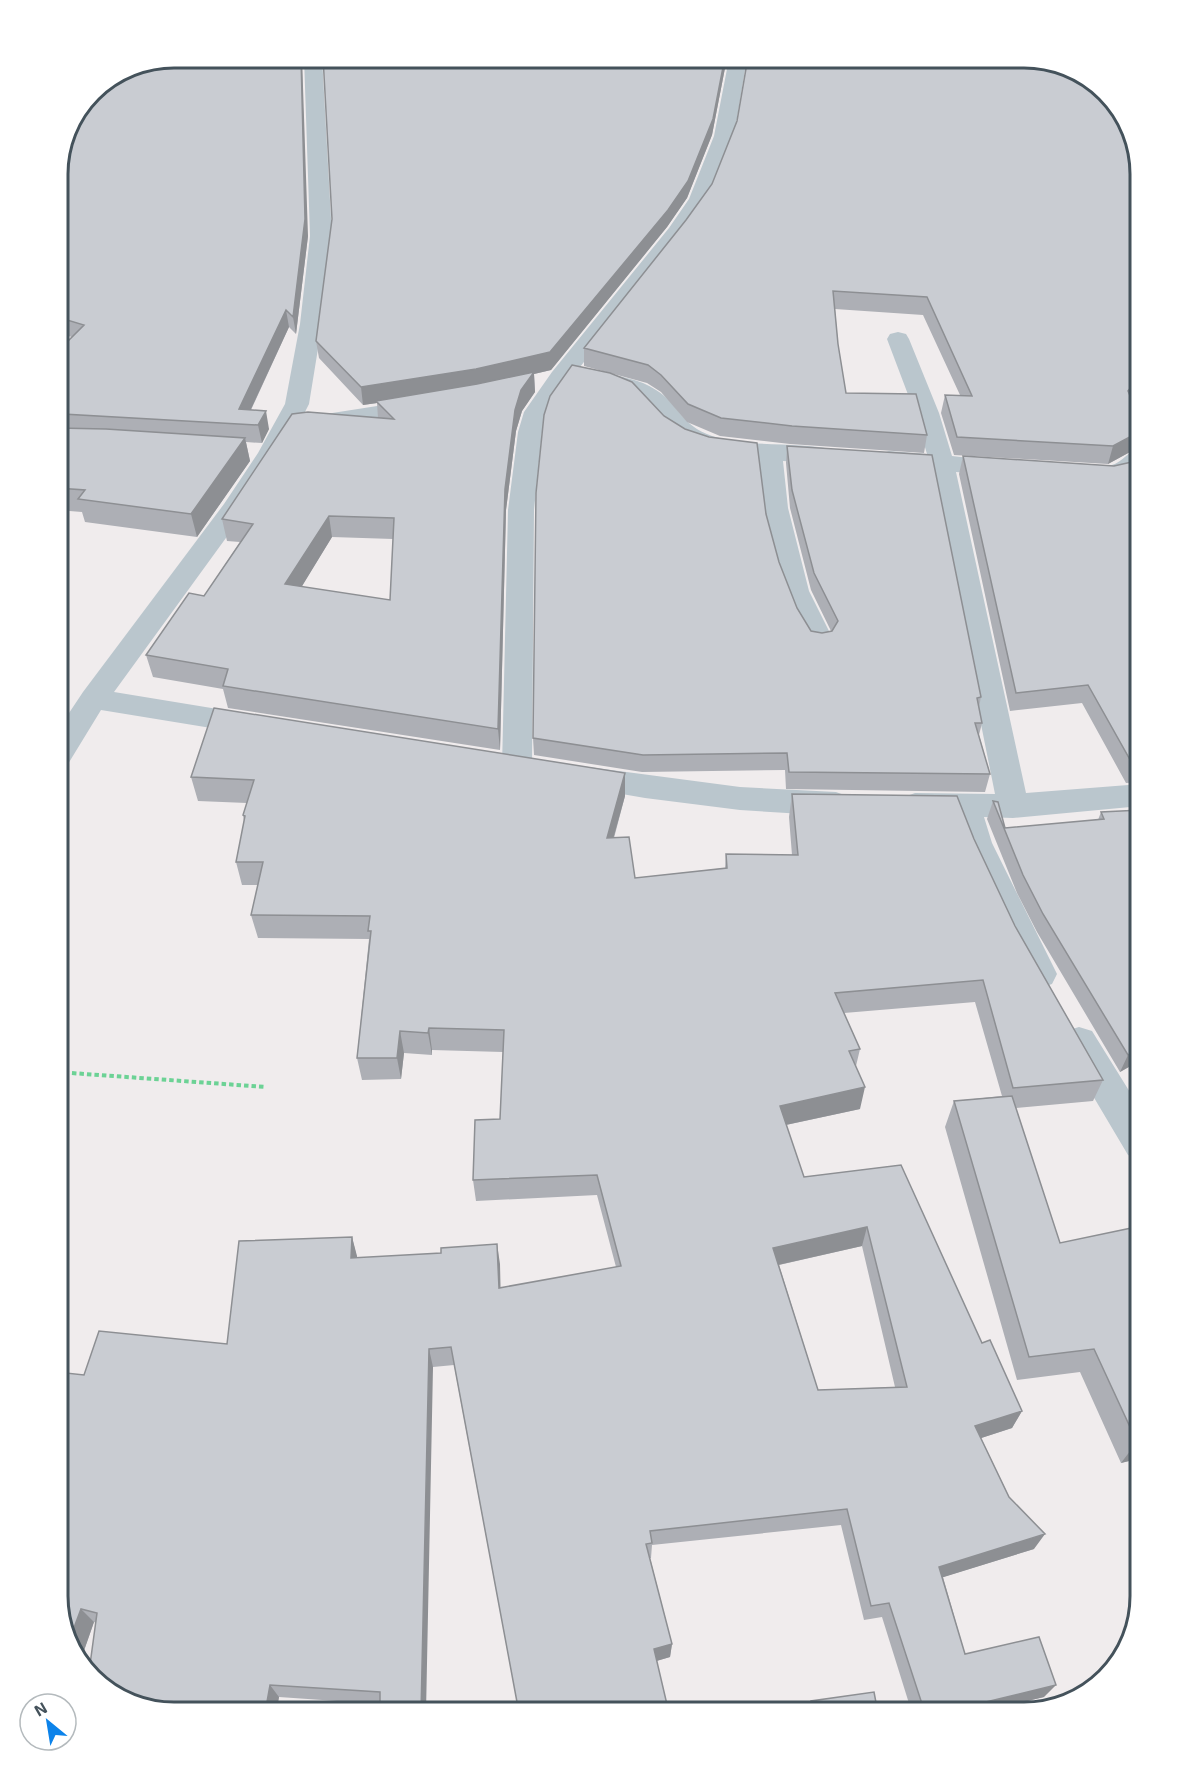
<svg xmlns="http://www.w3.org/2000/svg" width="1198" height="1770" font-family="'Exo 2',sans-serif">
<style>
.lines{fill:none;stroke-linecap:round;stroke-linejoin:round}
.path{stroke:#6cd295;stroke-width:4;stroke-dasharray:4.5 3;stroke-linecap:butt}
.minor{fill:#bac6cd;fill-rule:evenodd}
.wall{fill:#adafb5;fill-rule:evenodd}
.shaded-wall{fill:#8d8f93}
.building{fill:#c9ccd2;stroke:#8d8f93;stroke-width:1.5;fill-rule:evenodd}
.rim{fill:none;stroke:#44525b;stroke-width:3}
</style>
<rect width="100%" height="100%" fill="#f0eced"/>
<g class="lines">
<path class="path" d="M57,1072L266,1087"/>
<path class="minor" d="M304,57H322L332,236L322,324L309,404L284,453L247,509L114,692L254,715L265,718L269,725L265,732L254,735L101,710L68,764L57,767V731L83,692L224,504L258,453L285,404L300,324L310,236Z
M736,57H755L745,70L734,136L709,199L683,236L569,381L548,412L542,432L534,510L532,767L528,775L517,778L506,775L502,767L508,510L518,432L524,412L552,372L669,228L689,199L714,136L727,69Z
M898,332L906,334L909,339L939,413L952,456L1014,463L1018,468L1014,473L1005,476L956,472L1026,793L1141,784V806L1013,818L984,817L992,843L1057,974L1052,984L1040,988L1028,984L960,843L952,817H915L904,813L899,805L904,797L915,793L995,794L930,470L880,464L876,459L880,454L889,451L927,454L915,413L887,339L890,334Z
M599,372C618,376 640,379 656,390C680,405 680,425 712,436C753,449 798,440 840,451L844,456L840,461L831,464L783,461L788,508L809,591L833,639L829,646L819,648L809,646C774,590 763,523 757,459C731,455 698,453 675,438C665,431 659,419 650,410C635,392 612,389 591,384L587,379L591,374Z
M422,399L431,401L434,406L431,411L313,430L304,428L301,423L304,418L313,416Z
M1141,447V468C1125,482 1104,484 1083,478L1079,473L1083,468C1093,465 1103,467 1112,465C1123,462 1129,450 1141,447Z
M581,766L740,787L836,792L847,796L852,804L847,812L836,816L740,810L645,798L570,785L565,777L570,769Z
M1079,1027L1092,1031L1141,1110V1160L1128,1155L1061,1042L1066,1031Z"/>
</g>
<path class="wall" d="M725,68L712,135L687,198L667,227L551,370L534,374L535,392L522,411L516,431L506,510L500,750L228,708L223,689L153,677L146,655L204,596L240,542L227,541L222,519L378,418L377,403L363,405L319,358L316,341L332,219ZM332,537L393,539L390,600L301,587Z
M737,121L1141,174V446L1108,464L954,455L941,413L945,395H960L923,315L835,309L838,344L846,393L927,435L924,453L790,444L720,436L687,422L661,392L647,383L584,366V348L686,220L712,184Z
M57,166L308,236L296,334L289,327L251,410L269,429L262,443L246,442L250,461L197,537L85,522L82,512L57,510V352L72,337L57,333Z
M664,416L766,514L779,562L797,608L811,631L822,633L831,631L811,590L790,508L786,463L787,446L981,697L979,707L982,723L979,735L990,774L985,792L786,789L785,770L642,772L534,755L533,738Z
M963,456L1114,466L1136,461L1141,457V782L1126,783L1082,703L1010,711L959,474Z
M191,777L625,796L614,838L635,878L725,868L726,854L792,855L789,817L792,794L974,839L1015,926L1103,1080L1093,1101L1016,1108L1060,1243L1141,1226V1458L1121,1463L1080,1372L1017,1380L945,1127L954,1101L1002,1096L975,1002L844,1013L860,1049L856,1066L860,1109L786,1125L804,1177L901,1165L982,1343L1022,1411L1012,1428L981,1438L1034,1549L943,1577L965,1654L1044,1697L978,1713H912L882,1617L864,1620L841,1525L652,1545L651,1558H650L672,1644L670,1657L517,1702L454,1365L433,1367L380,1704L279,1697L276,1713H166L96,1623L94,1622L80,1662L84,1375L227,1344L352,1237L357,1258L500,1264V1288L616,1267L597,1195L476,1201L473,1180L500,1119L503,1052L432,1050V1055L404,1053L401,1079L362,1080L357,1058L369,939L258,938L251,915L258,885H242L236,862L244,821L243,815L247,803L198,801ZM862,1246L895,1387L818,1390L779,1265Z
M993,801L1005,828L1098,820L1101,812L1141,810L1140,808L1141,805V1060L1120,1072L1037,932L1017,893L987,819Z
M811,1701L878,1713H806Z"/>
<path class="shaded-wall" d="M301,57H302L308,236L296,334L293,317Z
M725,57H734L725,68L712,135L687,198L667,227L551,370L534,374L535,392L522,411L516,431L506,510L500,750L498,729L505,489L376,401L377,403L363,405L361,387Z
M286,310L289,327L244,424L239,409Z
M1141,384V400L1127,403L1128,391L1133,385Z
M266,411L269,429L262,443L258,425Z
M1141,431V446L1108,464L1113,446Z
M245,438L250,461L197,537L191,514Z
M329,516L332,537L290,606L285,584Z
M625,773V796L607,861V838Z
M429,1028L432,1050V1055L428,1033Z
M400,1031L404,1053L401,1079L397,1058Z
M1141,1048V1060L1120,1072L1128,1055Z
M865,1087L860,1109L776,1127L780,1106Z
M867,1227L862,1246L769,1267L773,1248Z
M352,1237L357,1256L356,1278L351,1258Z
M497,1244L500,1264L501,1307L499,1288Z
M429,1349L433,1367L426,1713H421Z
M1022,1411L1012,1428L966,1443L975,1426Z
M1141,1441V1458L1121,1463L1137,1442Z
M1045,1534L1034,1549L931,1581L939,1567Z
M81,1609L94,1622L80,1662L72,1654L69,1641Z
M672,1644L670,1657L653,1662L654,1649Z
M270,1685L279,1697L276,1713H265Z
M1056,1685L1044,1697L978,1713H940Z"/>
<path class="building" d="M174,57H301L305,219L293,317L286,310L239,409L266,411L258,425L63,414L64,412H57V352L84,325L57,317V166L66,129L91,91L129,66Z
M323,57H725L713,119L688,181L668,210L550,352L476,369L361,387L316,341L332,219Z
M748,57H1031L1083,73L1126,116L1141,174V384L1133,385L1128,391L1131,398L1141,399V431L1113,446L957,437L945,395L972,396L927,297L833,291L838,344L846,393L916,394L927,435L792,426L721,418L688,404L661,375L648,365L584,348L686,220L712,184L737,121Z
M572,365L610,373L632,382L664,416L685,429L709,437L757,443L766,514L779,562L797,608L811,631L822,633L832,631L838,621L814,573L792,490L787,446L932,455L981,697L977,698L982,723H975L990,774L789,772L787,753L643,755L533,738L536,493L544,415L550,396Z
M534,372L521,390L515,410L505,489L498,729L223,686L228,669L146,655L189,593L204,596L253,524L222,519L292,414L308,412L394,419L376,401L477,384ZM329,516L394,518L390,600L285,584Z
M57,428L106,429L245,438L191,514L78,499L85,490L57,488Z
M963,456L1114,466L1136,461L1141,457V764L1133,765L1088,685L1016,693Z
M214,708L625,773L607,838L629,837L635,878L727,868L726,854L798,855L792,794L957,796L974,839L1015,926L1103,1080L1013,1088L983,980L835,993L860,1049L849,1051L865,1087L780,1106L804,1177L901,1165L982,1343L990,1340L1022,1411L975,1426L1009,1497L1045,1534L939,1567L965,1654L1039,1637L1056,1685L940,1713H925L889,1603L871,1606L847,1509L650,1531L652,1543L646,1544L672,1644L654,1649L669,1713H461L517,1702L451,1347L429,1349L421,1713H380V1692L270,1685L265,1713H166L109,1694L89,1672L97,1613L81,1609L69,1641L57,1596V1372L84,1375L99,1331L227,1344L239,1241L352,1237L351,1258L441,1253V1248L497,1244L499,1288L621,1266L597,1175L473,1180L475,1120L500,1119L504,1030L429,1028L428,1033L400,1031L397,1058H357L371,931H368L370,916L251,915L263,862H236L245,816L243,815L254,780L191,777ZM867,1227L907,1387L818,1390L773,1248Z
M993,801L998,802L1005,828L1104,819L1101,812L1141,810V1048L1128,1055L1043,914L1023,875Z
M1012,1096L1060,1243L1141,1226V1441L1137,1442L1094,1349L1029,1357L954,1101Z
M874,1692L878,1713H813L811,1701Z"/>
<path d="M0 0H1198V1770H0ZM174 68H1024A106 106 0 0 1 1130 174V1596A106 106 0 0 1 1024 1702H174A106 106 0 0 1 68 1596V174A106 106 0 0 1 174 68Z" fill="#fff" fill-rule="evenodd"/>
<path class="rim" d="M174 68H1024A106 106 0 0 1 1130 174V1596A106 106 0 0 1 1024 1702H174A106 106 0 0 1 68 1596V174A106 106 0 0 1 174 68Z"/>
<g transform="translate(48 1722) rotate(330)"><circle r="28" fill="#ffffff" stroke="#b4babd" stroke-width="1.5"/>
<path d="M0-4.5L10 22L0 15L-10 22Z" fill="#0c83ea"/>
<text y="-9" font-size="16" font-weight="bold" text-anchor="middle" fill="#44525b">N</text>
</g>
</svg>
